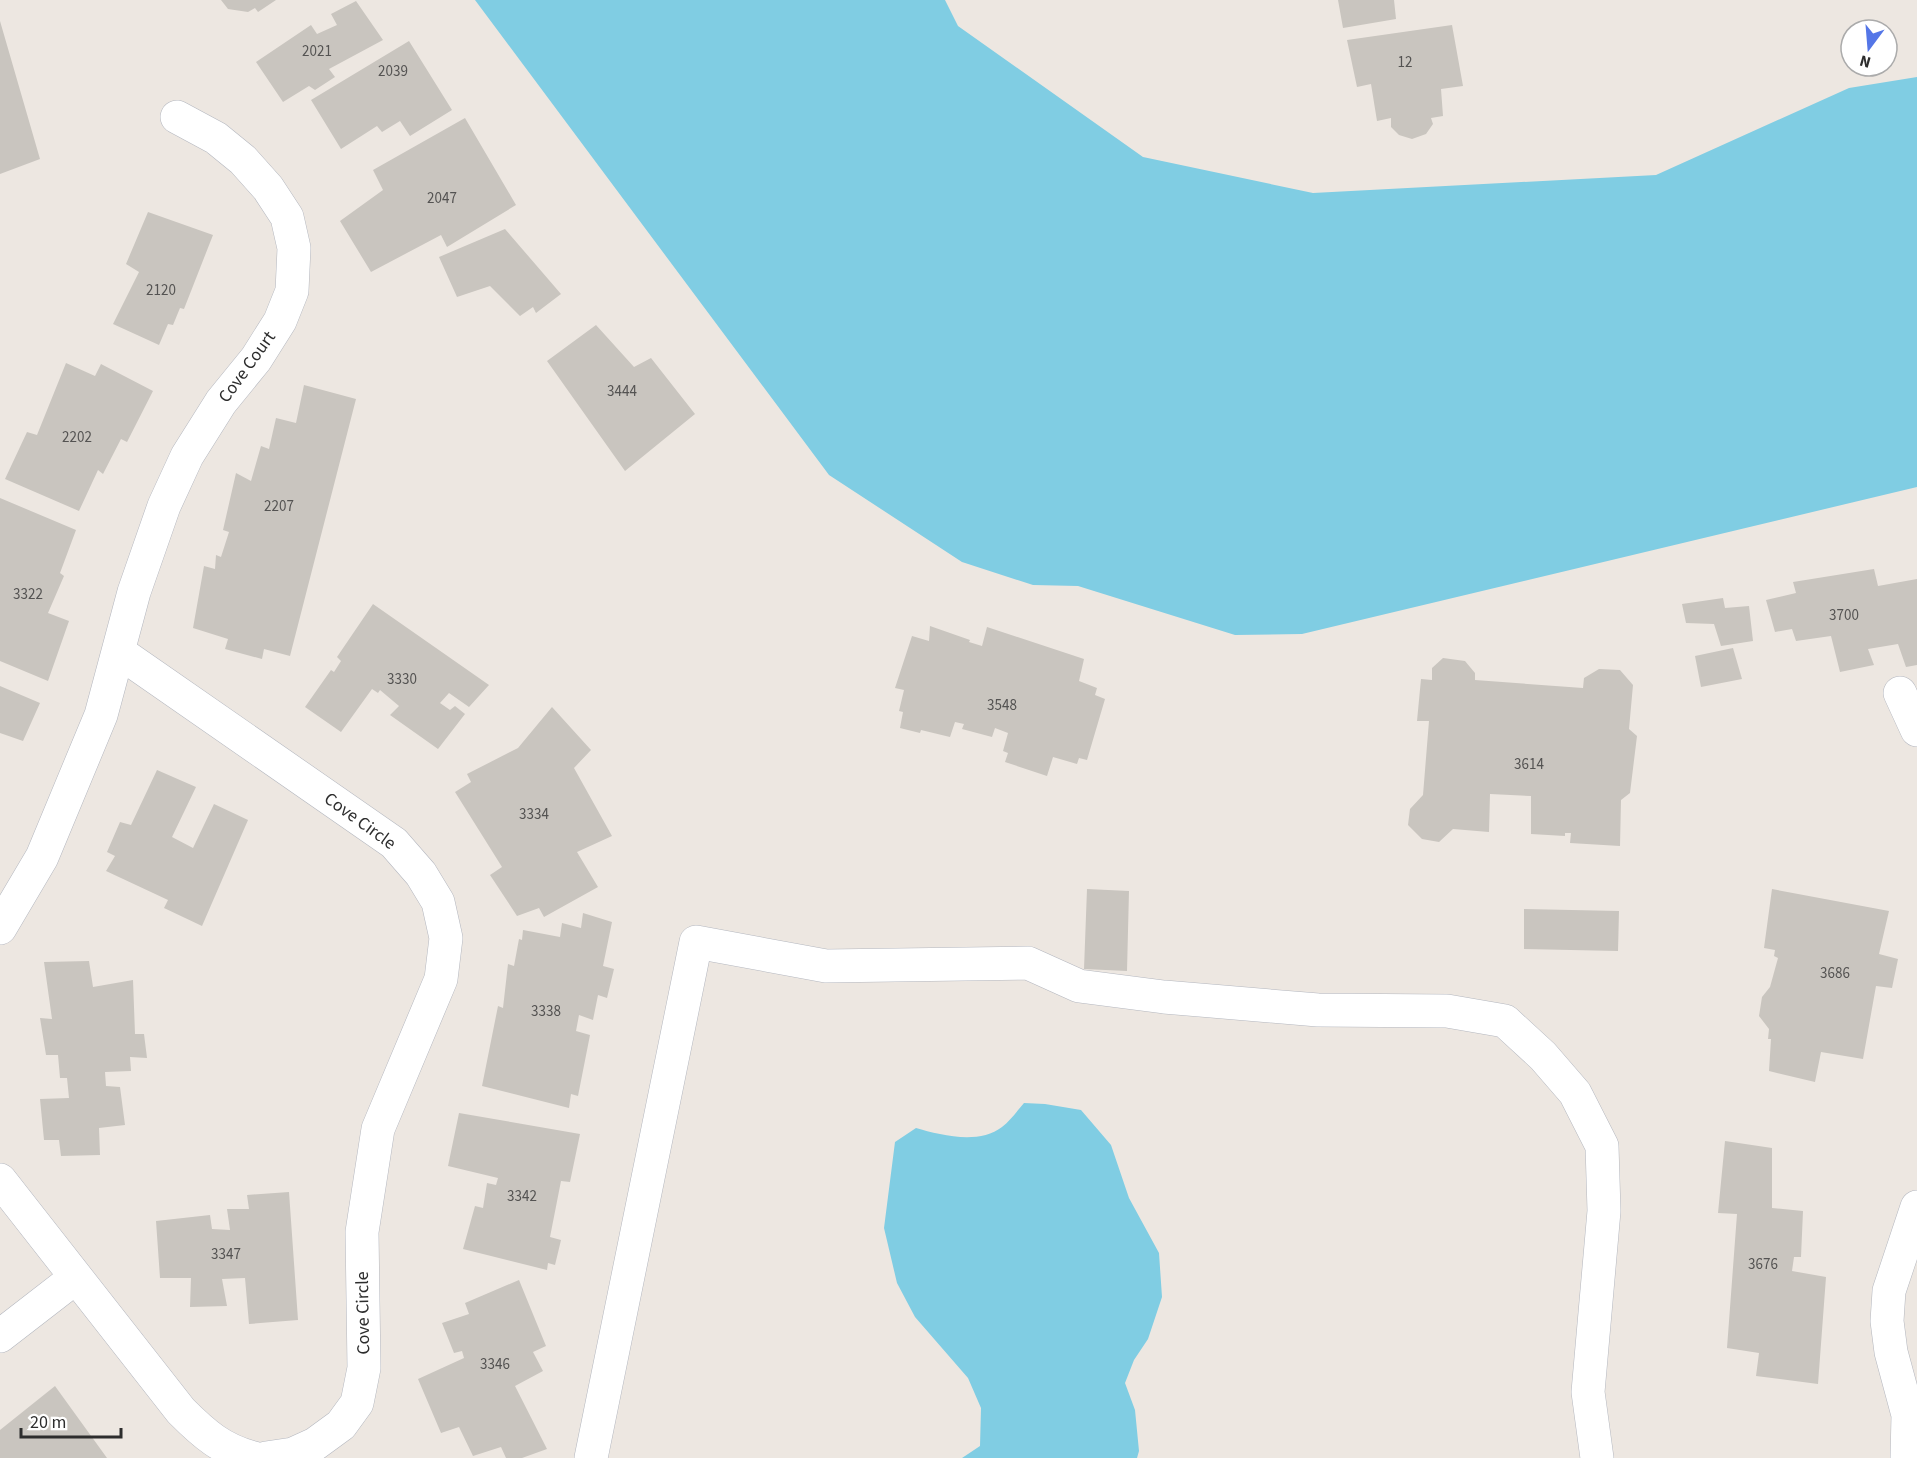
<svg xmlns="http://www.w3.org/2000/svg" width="1917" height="1458" font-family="'Source Sans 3',sans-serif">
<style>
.water{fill:#80cde3}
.building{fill:#c9c5bf}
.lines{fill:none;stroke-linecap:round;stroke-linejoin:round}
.minor-casing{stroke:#b4b7bf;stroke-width:34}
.minor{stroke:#fff;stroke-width:33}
.labels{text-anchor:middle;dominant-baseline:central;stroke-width:4.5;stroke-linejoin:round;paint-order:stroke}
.number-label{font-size:15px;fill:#545352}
.street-label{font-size:18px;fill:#2d2d2d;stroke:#fff}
</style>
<rect width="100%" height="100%" fill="#ede7e1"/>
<path class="water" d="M475,0H945L958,26L1143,157L1313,193L1656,175L1849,88L1917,77V487L1302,634L1235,635L1078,586L1033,585L962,562L829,475Z
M1024,1103L1045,1104L1081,1110L1111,1145L1129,1198L1159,1253L1162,1297L1148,1339L1134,1360L1125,1383L1135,1410L1139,1451L1137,1458H962L980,1446L981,1408L968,1378L915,1317L897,1283L884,1228L895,1142L916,1128C940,1135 979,1145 1002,1127C1010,1121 1017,1111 1024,1103Z"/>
<path class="building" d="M221,0H276L258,12L255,8L248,12L228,9Z
M1338,0H1394L1396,19L1343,28Z
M356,1L383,40L329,69L335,77L315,90L309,86L283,102L256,62L311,25L317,34L337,25L331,14Z
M0,21L40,159L0,174Z
M1452,25L1463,86L1441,89L1443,116L1431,118L1433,124L1426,134L1412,139L1399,135L1391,127V118L1377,121L1371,84L1357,87L1347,40Z
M409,41L452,110L410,136L400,121L382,132L377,126L341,149L311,100Z
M465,118L516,205L447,247L441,235L371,272L340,221L383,190L373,170Z
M148,212L213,235L184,309L180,308L173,325L168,324L159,345L113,324L139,272L126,264Z
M505,229L561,294L536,313L533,307L520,316L490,286L457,297L439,257Z
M596,325L634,367L651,358L695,414L625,471L547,361Z
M66,363L95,376L101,364L153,391L127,442L121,439L103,474L98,470L79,511L5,479L27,432L37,435Z
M304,385L356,399L290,656L264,649L262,659L225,649L228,639L193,628L204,566L215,569L216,555L221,557L229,532L223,530L236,473L251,481L261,446L269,449L276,418L296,423Z
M0,498L76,530L60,573L64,576L48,613L69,621L48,681L0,661Z
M1874,569L1878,586L1917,579V665L1906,667L1898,644L1868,649L1874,665L1840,672L1831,636L1796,641L1792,629L1775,632L1766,600L1796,593L1793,582Z
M1723,598L1725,608L1749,606L1753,641L1721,646L1714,624L1686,623L1682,604Z
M373,604L489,685L469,707L449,693L440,703L450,710L455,706L465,714L438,749L390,715L399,706L380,690L378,693L372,689L341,732L305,707L331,670L334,672L341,661L337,657Z
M930,626L970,640L969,642L982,646L987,627L1084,659L1079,681L1097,688L1095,695L1105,699L1087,760L1079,758L1077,764L1053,757L1047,776L1005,762L1008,753L1003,751L1008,733L995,728L992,737L962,729L964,724L955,722L950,737L921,730L920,733L900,728L903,712L899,711L904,690L895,688L912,636L929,641Z
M1733,648L1742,679L1701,687L1695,656Z
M1443,658L1465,661L1475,673V680L1583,688L1584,678L1599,669L1620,670L1633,685L1629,729L1637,736L1630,793L1621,800L1620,846L1570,843L1571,833H1565V836L1531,834V796L1490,794L1489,832L1453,829L1439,842L1422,839L1408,825L1410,809L1423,795L1429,721H1417L1421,679L1432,680V668Z
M0,686L40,703L23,741L0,733Z
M552,707L591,750L574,768L612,836L577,852L598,887L544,917L539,908L517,916L490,875L502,867L455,792L471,782L467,774L518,748Z
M157,770L196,787L172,837L193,848L214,804L248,820L202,926L164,908L168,900L106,871L115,856L107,852L120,822L131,825Z
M1087,889L1129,891L1127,971L1084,969Z
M1772,889L1889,911L1879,954L1898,959L1892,988L1876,986L1863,1059L1821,1052L1815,1082L1769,1071L1771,1039H1768L1769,1029L1759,1016L1762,997L1770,987L1778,958L1774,956L1775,950L1764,948Z
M1524,909L1619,911L1618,951L1524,949Z
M583,913L612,922L603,966L614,969L607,998L598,995L593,1020L579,1015L576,1031L590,1035L578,1096L571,1094L569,1108L482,1086L498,1006L503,1008L508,964L514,966L519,939L522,940L523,930L560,937L562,923L581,928Z
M89,961L93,987L133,980L135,1034H144L147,1058L130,1057L131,1071L105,1072L106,1086L120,1087L125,1125L99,1128L100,1155L61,1156L59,1140H44L40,1099L69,1098L67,1078H60L58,1055H46L40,1018L52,1019L44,962Z
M459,1113L580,1134L570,1182L561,1181L550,1237L561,1240L555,1265L548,1263L547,1270L463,1249L475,1206L483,1208L487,1183L496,1185L498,1178L448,1166Z
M1725,1141L1772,1148V1208L1803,1211L1801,1257H1794L1792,1271L1826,1277L1818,1384L1756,1376L1759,1353L1727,1348L1737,1214L1718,1213Z
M289,1192L298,1320L249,1324L245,1278L222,1279L227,1306L190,1307L191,1278H160L156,1221L210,1215L212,1229L230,1230L227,1209H249L247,1195Z
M519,1280L546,1346L533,1352L543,1371L515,1386L547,1449L522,1458H506L501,1447L473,1456L459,1427L441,1433L418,1379L464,1358L462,1351L454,1353L442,1323L469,1314L465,1303Z
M55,1386L107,1458H0V1430Z"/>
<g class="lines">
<g class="minor-casing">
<path id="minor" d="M119,652L394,843L421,874L438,902L446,938L441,979L378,1129L362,1232L364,1368L357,1403L341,1425L315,1444L293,1454L266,1458
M1900,693L1917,730
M0,928L42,857L101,715L134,592L164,506L187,456L221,402L256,359L280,321L292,291L294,248L287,217L268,188L243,160L216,138L177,117
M0,1180L181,1411C204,1434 222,1450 254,1458
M0,1336L75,1278
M591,1458L696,942L826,966L1028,963L1079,986L1164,997L1318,1010L1447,1011L1505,1021L1543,1056L1575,1093L1602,1146L1604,1211L1588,1392L1597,1458
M1907,1458L1908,1415L1891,1352L1887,1321L1889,1291L1917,1207"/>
</g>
<use href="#minor" class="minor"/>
</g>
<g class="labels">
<g class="number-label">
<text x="317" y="51">2021</text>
<text x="1405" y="62">12</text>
<text x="393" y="71">2039</text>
<text x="442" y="198">2047</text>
<text x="161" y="290">2120</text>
<text x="622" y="391">3444</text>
<text x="77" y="437">2202</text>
<text x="279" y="506">2207</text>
<text x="28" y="594">3322</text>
<text x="1844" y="615">3700</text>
<text x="402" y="679">3330</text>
<text x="1002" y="705">3548</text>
<text x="1529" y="764">3614</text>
<text x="534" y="814">3334</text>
<text x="1835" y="973">3686</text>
<text x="546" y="1011">3338</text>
<text x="522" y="1196">3342</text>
<text x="226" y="1254">3347</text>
<text x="1763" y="1264">3676</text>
<text x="495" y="1364">3346</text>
</g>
<g class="street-label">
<text transform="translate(247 367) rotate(-54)">Cove Court</text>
<text transform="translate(360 821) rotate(36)">Cove Circle</text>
<text transform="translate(363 1313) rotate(-91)">Cove Circle</text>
</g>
</g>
<g transform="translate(1869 48) rotate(196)"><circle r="28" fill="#ffffff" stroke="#ababab" stroke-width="1.5"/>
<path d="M0-4.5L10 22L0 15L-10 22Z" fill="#5476e7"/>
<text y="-9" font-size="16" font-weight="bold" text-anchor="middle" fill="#2d2d2d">N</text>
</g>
<path d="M21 1428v9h100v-9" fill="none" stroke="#2d2d2d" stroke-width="3"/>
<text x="30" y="1428" font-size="18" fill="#2d2d2d" stroke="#ffffff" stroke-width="4.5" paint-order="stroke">20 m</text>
</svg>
